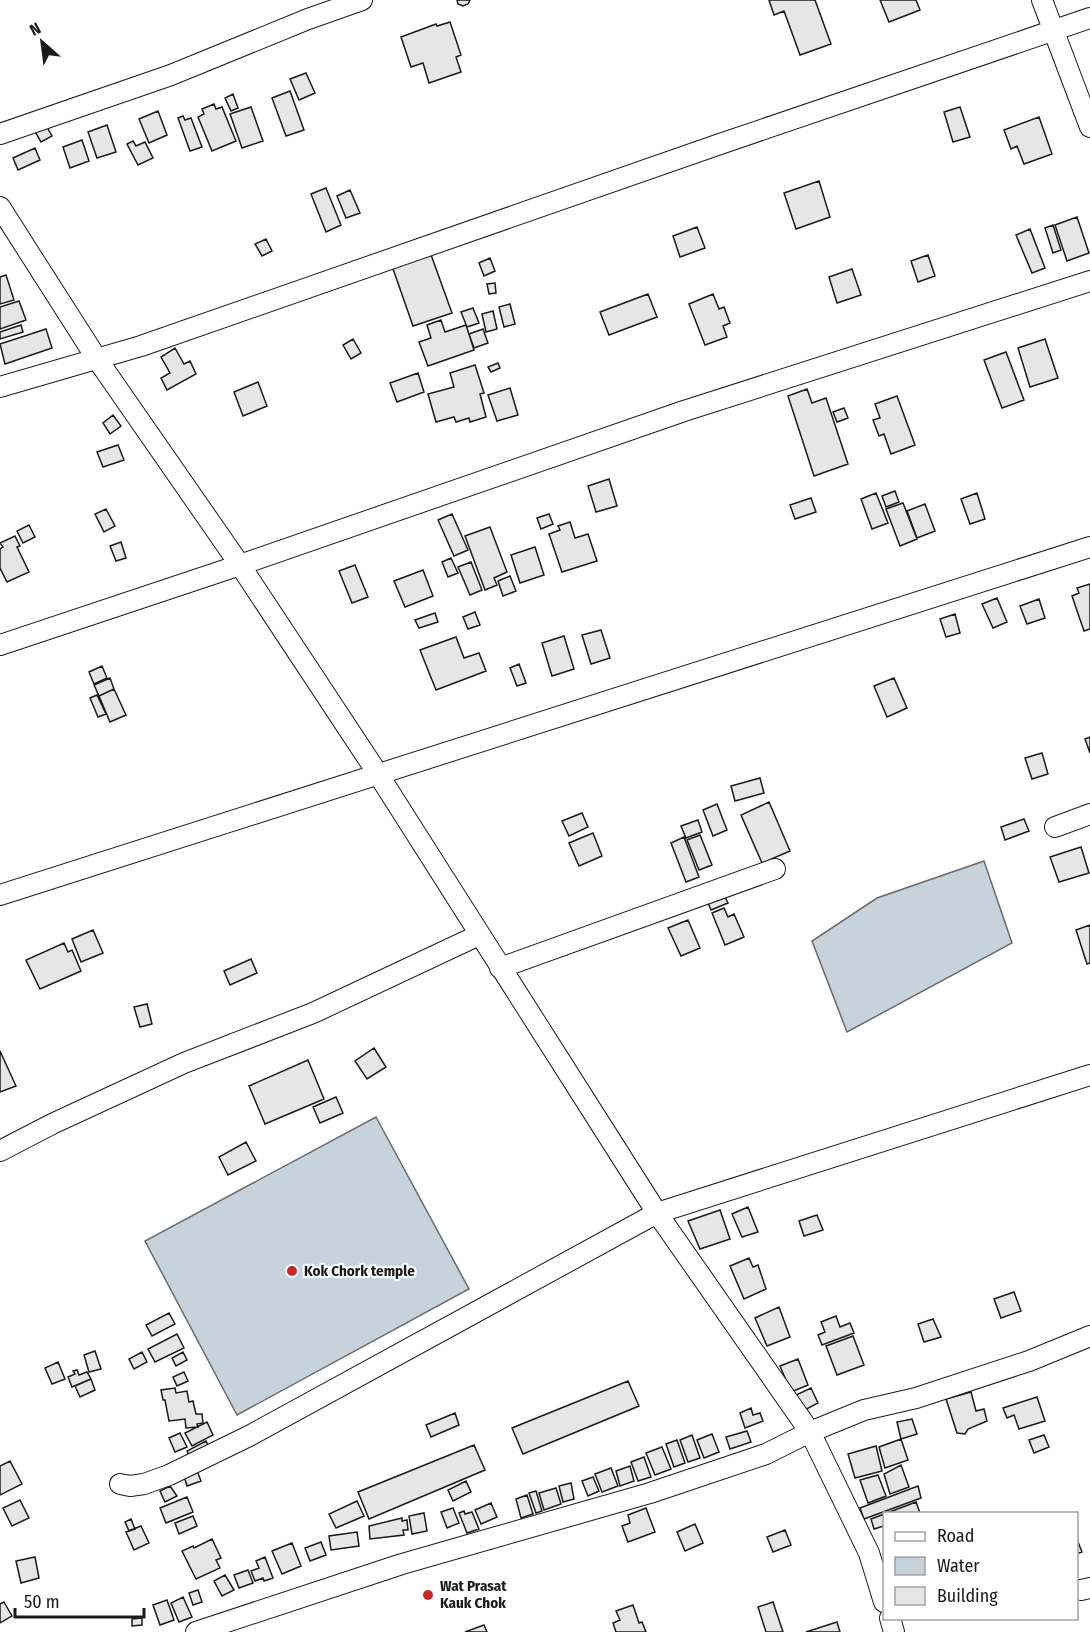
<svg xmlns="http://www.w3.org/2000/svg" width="1090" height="1632" font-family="'Fira Sans Condensed',sans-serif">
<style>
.water{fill:#c6d2dc;stroke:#6a6a6a;stroke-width:1.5}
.building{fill:#e6e6e6;stroke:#1a1a1a;stroke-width:1.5}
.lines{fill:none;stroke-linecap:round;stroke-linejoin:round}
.minor-casing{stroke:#1a1a1a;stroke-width:22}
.minor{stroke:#fff;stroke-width:20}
.poi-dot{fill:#c62828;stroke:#fff;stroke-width:2}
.labels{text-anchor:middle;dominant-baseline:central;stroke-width:4.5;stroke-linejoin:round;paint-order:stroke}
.poi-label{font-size:15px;font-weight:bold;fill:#1a1a1a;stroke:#fff;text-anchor:start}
</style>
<rect width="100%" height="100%" fill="#fff"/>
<path class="water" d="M984,861L1012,943L847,1032L812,941L877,898Z
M376,1117L469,1289L237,1415L145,1241Z"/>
<path class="building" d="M457,0H470L468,4L463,6L458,4Z
M769,0H815L831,44L800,55L784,11L774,15Z
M880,0H916L920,10L889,22Z
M450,22L461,55L456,57L461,72L429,83L423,63L411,67L401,37L436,24L437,26Z
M306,73L315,93L299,100L290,79Z
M290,91L304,130L286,136L272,98Z
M233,94L238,108L231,111L225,98Z
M214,104L216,109L222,107L236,141L212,151L198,117L204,114L202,109Z
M251,107L263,141L242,148L230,114Z
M960,107L970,137L953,142L944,112Z
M158,111L167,135L149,143L139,119Z
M183,116L185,120L191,118L202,147L190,151L178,118Z
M1039,117L1052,154L1024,164L1017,146L1011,149L1004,130Z
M43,120L52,136L41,142L32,126Z
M107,125L116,152L97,158L88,132Z
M82,140L89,161L70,168L63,147Z
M133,141L136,146L145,142L153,158L138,165L127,144Z
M35,148L40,160L18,170L13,158Z
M819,181L830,217L796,229L784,193Z
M326,188L341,225L326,232L311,194Z
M350,190L360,213L346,218L337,196Z
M1077,217L1089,253L1067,261L1055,225Z
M1053,225L1061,250L1053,253L1045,228Z
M697,227L705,248L680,257L673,236Z
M1030,229L1045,268L1032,273L1016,235Z
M266,239L272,251L262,256L255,244Z
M430,252L452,313L413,326L392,266Z
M928,255L935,276L918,282L911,261Z
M490,258L495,271L484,276L479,263Z
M852,269L861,295L837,303L829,277Z
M6,275L14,300L0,304V277Z
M495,283L496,293L489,294L487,284Z
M648,294L657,317L609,335L600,312Z
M713,294L719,309L724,307L730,323L723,326L727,337L705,345L689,304Z
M19,301L26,320L0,329V307Z
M510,304L515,324L504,327L499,307Z
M473,308L479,323L467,327L461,312Z
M493,311L497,329L486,332L482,314Z
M441,320L445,332L466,325L474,350L428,366L419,342L431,338L427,325Z
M21,325L23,332L0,339V332Z
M46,329L52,348L5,364L0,344Z
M483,329L488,343L474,348L469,334Z
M353,339L361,353L351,359L343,345Z
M1045,339L1058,378L1030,387L1018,348Z
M175,348L184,364L190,361L196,374L167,390L161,378L170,373L161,357Z
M1006,352L1024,400L1002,408L984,360Z
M498,363L500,368L491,372L488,367Z
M475,365L484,393L480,394L486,417L470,422L469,418L456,422L454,417L436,422L428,394L454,387L450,373Z
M418,373L424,392L397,402L390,383Z
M258,382L267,406L243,416L234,392Z
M510,388L518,415L497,421L488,395Z
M807,389L812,403L826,398L848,464L814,476L788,396Z
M897,396L915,445L891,454L884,434L879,436L873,420L880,418L875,404Z
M844,408L848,418L837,422L833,412Z
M113,415L121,426L110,434L103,423Z
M118,445L124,460L103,467L97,452Z
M609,479L617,506L596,512L588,486Z
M895,491L899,502L886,507L882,496Z
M876,493L888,523L872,529L861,499Z
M977,493L985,519L970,524L961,499Z
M811,498L816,512L795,519L790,505Z
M903,503L917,539L900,546L886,509Z
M925,504L935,531L917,538L907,511Z
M106,509L115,526L104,532L95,514Z
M452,514L468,550L454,556L438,520Z
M549,514L553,524L541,529L537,518Z
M570,522L575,538L588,534L597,561L562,572L549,534L560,530L558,526Z
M29,525L35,537L23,543L17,531Z
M490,527L507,572L494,578L497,585L485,590L465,536Z
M15,536L20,546L17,547L29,572L7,582L0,568V549L3,547L0,543Z
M121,542L126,558L116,561L110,546Z
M535,547L544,575L520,583L511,555Z
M451,558L458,573L448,577L442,562Z
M471,562L482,590L470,595L458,567Z
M355,565L368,597L352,603L339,571Z
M423,570L433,596L405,607L394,581Z
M510,576L516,591L503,596L498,581Z
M1090,584V629L1084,631L1072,596L1079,593L1077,588Z
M997,598L1007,622L993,628L982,604Z
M1039,599L1045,618L1027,624L1020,606Z
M475,612L480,625L468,629L463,617Z
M435,613L438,622L419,628L415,620Z
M955,614L960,633L946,637L940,619Z
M601,630L610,658L591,664L582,635Z
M564,636L574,669L552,676L542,643Z
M456,637L464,658L479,653L486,671L436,690L420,650Z
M519,664L526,683L517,686L510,668Z
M102,666L107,678L94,684L89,672Z
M110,678L114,689L99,696L94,685Z
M894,678L907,708L887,717L874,686Z
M114,689L126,715L110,722L99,696Z
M97,695L106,714L98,717L90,698Z
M1090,737V753L1085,739Z
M1042,753L1048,774L1032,779L1025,758Z
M760,778L764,793L735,801L731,786Z
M769,802L790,851L762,863L741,815Z
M717,804L727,830L713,836L703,810Z
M582,813L588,827L569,836L562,821Z
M1024,819L1029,831L1005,840L1001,827Z
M698,820L702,832L686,838L681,826Z
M593,833L602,856L579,866L569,843Z
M700,835L712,865L699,870L687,840Z
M684,837L699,877L686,882L671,843Z
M1081,847L1089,873L1059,882L1050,857Z
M721,889L728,903L711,910L705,896Z
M724,908L728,917L734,914L744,937L725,945L712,913Z
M688,920L700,948L681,956L668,928Z
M1090,925V963L1087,964L1076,930Z
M93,930L103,953L81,962L72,939Z
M64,943L68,952L72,950L81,971L40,989L26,960Z
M251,959L257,973L230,985L224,971Z
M147,1004L152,1024L140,1027L134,1007Z
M374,1048L386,1067L367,1079L355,1061Z
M0,1051L16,1086L0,1092Z
M308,1060L324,1099L265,1124L249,1086Z
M336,1097L343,1113L320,1123L313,1107Z
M246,1142L256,1161L228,1175L219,1157Z
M748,1207L758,1232L742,1237L732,1214Z
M720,1210L730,1239L700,1249L688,1221Z
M817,1215L823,1230L804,1236L799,1221Z
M749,1258L753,1267L758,1265L766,1289L744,1299L730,1266Z
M1014,1292L1021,1311L1001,1318L994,1299Z
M779,1307L790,1337L767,1346L755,1318Z
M169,1313L175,1324L152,1336L146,1325Z
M836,1316L840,1327L850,1323L854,1333L822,1345L818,1335L825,1332L821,1322Z
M933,1319L941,1337L924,1342L918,1324Z
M177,1334L184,1348L155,1362L148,1349Z
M853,1336L864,1365L837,1375L826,1346Z
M95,1351L101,1369L89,1372L84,1355Z
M142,1352L147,1362L134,1369L129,1359Z
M183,1352L187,1360L176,1366L172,1358Z
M798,1359L808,1385L791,1392L780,1366Z
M58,1362L65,1379L52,1384L45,1368Z
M77,1370L79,1375L87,1372L91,1379L72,1387L68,1377L75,1374L73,1371Z
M184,1372L188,1381L177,1386L173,1377Z
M91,1379L95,1390L80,1397L75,1386Z
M628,1381L639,1406L523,1454L512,1428Z
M175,1388L176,1393L187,1391L189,1402L193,1401L196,1414H202L203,1423L197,1424L198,1427L186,1428L185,1419L169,1421L165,1400H163L161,1390Z
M811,1388L818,1403L803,1411L796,1395Z
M971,1392L976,1411L984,1409L987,1421L968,1429L965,1434L957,1433L946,1399Z
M1037,1397L1045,1421L1019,1429L1014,1415L1007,1418L1003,1408Z
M751,1408L753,1415L760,1413L763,1421L745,1428L740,1413Z
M455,1413L459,1425L431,1437L426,1425Z
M912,1419L917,1434L901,1439L897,1422Z
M207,1422L213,1435L192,1446L185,1433Z
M747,1431L751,1442L730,1449L726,1437Z
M180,1433L187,1447L175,1452L169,1438Z
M712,1434L719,1452L704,1458L697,1440Z
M692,1435L700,1458L688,1462L680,1440Z
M1044,1435L1049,1447L1034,1453L1029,1440Z
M901,1439L908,1460L885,1468L879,1447Z
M677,1440L685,1463L674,1467L666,1444Z
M206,1441L211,1451L192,1461L187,1451Z
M474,1445L485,1470L369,1519L358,1492Z
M876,1446L882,1471L855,1478L848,1454Z
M662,1447L671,1469L655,1475L646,1453Z
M644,1457L651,1477L638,1481L631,1462Z
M10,1461L22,1484L0,1495V1466Z
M901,1465L909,1487L890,1494L884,1474Z
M630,1466L634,1481L620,1486L616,1471Z
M196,1468L201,1481L187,1486L183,1473Z
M611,1468L618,1486L602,1492L595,1474Z
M878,1475L886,1496L868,1503L860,1480Z
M593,1477L599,1491L588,1496L582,1481Z
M466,1481L471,1492L453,1501L448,1490Z
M571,1483L574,1499L563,1502L559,1486Z
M170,1486L177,1496L165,1502L160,1491Z
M918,1486L921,1498L864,1519L860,1508Z
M556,1488L561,1504L544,1510L539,1493Z
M536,1491L542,1511L536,1513L529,1493Z
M527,1495L533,1514L521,1518L516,1499Z
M187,1497L193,1512L166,1523L160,1508Z
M20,1500L29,1518L12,1526L3,1508Z
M357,1501L364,1516L336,1528L329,1514Z
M916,1502L920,1513L884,1514V1526L874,1529L871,1519Z
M491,1503L497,1517L481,1524L475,1510Z
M453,1508L459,1523L447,1528L441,1512Z
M646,1508L655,1532L628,1542L622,1526L630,1523L628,1515Z
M464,1511L465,1514L472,1512L479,1529L467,1533L459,1513Z
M424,1513L427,1531L412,1534L409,1516Z
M193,1516L197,1526L179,1534L175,1523Z
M402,1518V1521L407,1520L408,1530H403L404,1535L370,1539L369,1526Z
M131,1519L135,1529L129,1531L125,1522Z
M695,1524L703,1543L685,1551L677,1532Z
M141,1526L149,1543L134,1550L126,1532Z
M785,1530L791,1545L773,1552L767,1537Z
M357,1532L359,1546L331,1550L329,1536Z
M1076,1537L1082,1552L1076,1554Z
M212,1539L221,1558L216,1560L220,1568L196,1579L182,1551L193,1546L194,1548Z
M321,1542L326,1555L310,1561L305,1548Z
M292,1543L301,1566L282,1574L272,1551Z
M35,1557L39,1578L21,1583L16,1561Z
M265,1557L273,1578L264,1581L263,1578L255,1581L251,1571L259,1568L256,1561Z
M248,1570L253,1583L239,1588L234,1575Z
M225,1575L234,1590L222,1596L214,1581Z
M198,1590L202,1602L193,1605L189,1593Z
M183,1597L192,1617L179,1622L171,1603Z
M167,1600L174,1620L160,1625L153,1605Z
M4,1602L12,1616L0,1623V1604Z
M773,1602L783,1632H766L758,1607Z
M633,1605L639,1623L642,1622L646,1632H616L613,1623L620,1620L616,1611Z
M142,1618V1625L132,1626V1619Z
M837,1622L840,1632H806Z
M484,1625L487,1632H465Z"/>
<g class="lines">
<g class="minor-casing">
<path id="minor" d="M1042,0L1090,127
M0,134L171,75L308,19L362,0
M0,207L97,359L240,565L378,774L657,1213L810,1432L869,1553L884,1602
M0,387L141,346L720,144L1090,18
M0,645L240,565L684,411L1090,281
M1055,827L1090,814
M0,895L1090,547
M500,968L775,869
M0,1151L52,1124L184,1063L313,1013L479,935
M120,1484L130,1486L144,1484L169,1475L249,1436L657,1213L1090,1075
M1081,1590L1090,1588
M890,1618L894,1632
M196,1632L402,1564L650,1493L766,1454L810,1432L864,1410L916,1398L1029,1361L1090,1336"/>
</g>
<use href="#minor" class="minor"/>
</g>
<g class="poi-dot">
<circle cx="292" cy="1271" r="6"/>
<circle cx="428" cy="1595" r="6"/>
</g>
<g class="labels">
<g class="poi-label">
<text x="304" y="1271">Kok Chork temple</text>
<text x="440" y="1586">Wat Prasat<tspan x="440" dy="17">Kauk Chok</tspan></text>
</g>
</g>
<rect x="883" y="1512" width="195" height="108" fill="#ffffff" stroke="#a3a3a3" stroke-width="1.5"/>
<rect x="895" y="1532" width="30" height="9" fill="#ffffff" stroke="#a3a3a3" stroke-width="1.5"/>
<text x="937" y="1542" font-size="18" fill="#1a1a1a">Road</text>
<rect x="895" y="1557" width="30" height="18" fill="#c6d2dc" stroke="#a3a3a3" stroke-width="1.5"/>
<text x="937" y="1572" font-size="18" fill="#1a1a1a">Water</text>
<rect x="895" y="1587" width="30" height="18" fill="#e6e6e6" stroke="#a3a3a3" stroke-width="1.5"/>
<text x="937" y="1602" font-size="18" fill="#1a1a1a">Building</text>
<g transform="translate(42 42) rotate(332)" stroke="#ffffff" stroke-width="4.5" paint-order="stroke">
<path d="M0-4.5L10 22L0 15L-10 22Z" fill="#1a1a1a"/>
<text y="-9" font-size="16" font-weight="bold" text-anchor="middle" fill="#1a1a1a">N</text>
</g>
<path d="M15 1608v9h129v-9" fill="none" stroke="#1a1a1a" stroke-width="3"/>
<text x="24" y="1608" font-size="18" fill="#1a1a1a" stroke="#ffffff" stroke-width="4.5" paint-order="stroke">50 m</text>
</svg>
